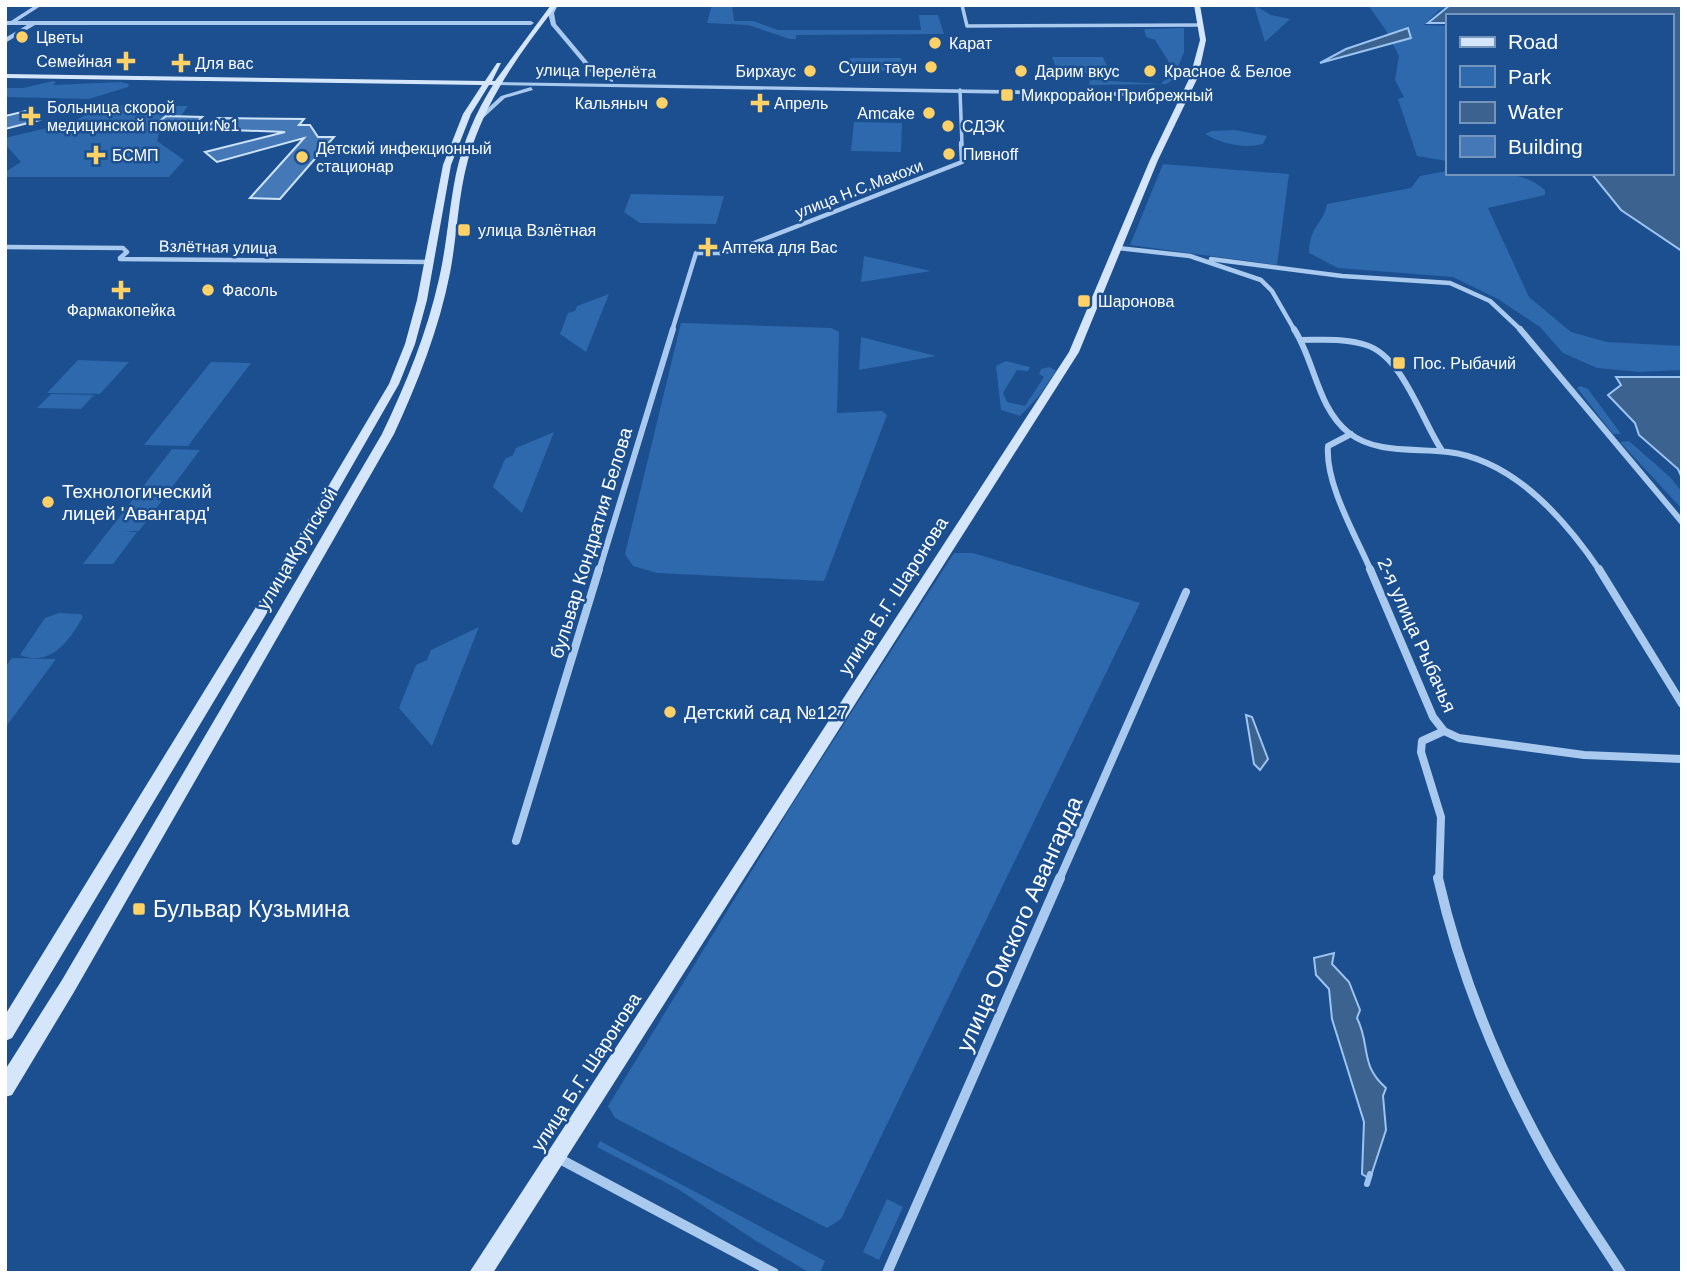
<svg xmlns="http://www.w3.org/2000/svg" width="1687" height="1278" font-family="Helvetica,sans-serif">
<style>
.green{fill:#2e69ad}
.water{fill:#3c6290;stroke:#9cc4f0;stroke-width:2}
.lines{fill:none;stroke-linecap:round;stroke-linejoin:round}
.stream{stroke:#9cc4f0;stroke-width:6}
.building{fill:#4478b7;stroke:#cfe3fa;stroke-width:2}
.minor-far4{stroke:#a9c9ee;stroke-width:3.5}
.minor-far3{stroke:#a9c9ee;stroke-width:4.5}
.minor-far2{stroke:#a9c9ee;stroke-width:6}
.minor-far1{stroke:#a9c9ee;stroke-width:8}
.minor{stroke:#a9c9ee;stroke-width:10}
.tertiary{fill:#a9c9ee;fill-rule:evenodd}
.secondary{fill:#d6e6fa;fill-rule:evenodd}
.poi-dot{fill:#ffd166;stroke:#1b4f8f;stroke-width:2.5}
.labels{text-anchor:middle;dominant-baseline:central;stroke-width:5;stroke-linejoin:round;paint-order:stroke}
.far-poi-label{font-size:16px;fill:#fff;stroke:#1b4f8f;text-anchor:start}
.far-street-label{font-size:16px;fill:#fff;stroke:#1b4f8f}
.poi-label{font-size:19px;fill:#fff;stroke:#1b4f8f;text-anchor:start}
.street-label{font-size:19px;fill:#fff;stroke:#1b4f8f}
.near-poi-label{font-size:23px;fill:#fff;stroke:#1b4f8f;text-anchor:start}
.near-street-label{font-size:23px;fill:#fff;stroke:#1b4f8f}
</style>
<rect width="100%" height="100%" fill="#1b4f8f"/>
<path class="green" d="M712,5H732L734,21H753L778,30H921L919,15H938L944,34L796,35V39H790L748,25L707,23Z
M1254,5L1271,15L1290,19L1265,42Z
M1368,5H1449L1438,11L1424,25L1447,26V161L1417,156L1398,99L1404,97L1395,80L1399,56L1385,29Z
M1184,28V52L1173,80L1166,84L1090,85L1089,81L1093,80L1161,84L1174,70L1155,40L1146,37L1144,29Z
M1052,57H1103L1107,66H1086L1088,73H1058Z
M850,58H901L902,71L852,70Z
M53,81L56,82L53,85L121,82L129,84L128,87L89,99L5,97V88H23Z
M105,105L188,106L178,120L159,133L157,141L184,160L169,177H5V172L21,162L5,144V138L72,122Z
M854,122L902,123L901,152L851,151Z
M1234,130L1267,136L1263,144C1244,149 1222,144 1205,134L1212,131Z
M1163,164L1289,174L1277,265L1130,245Z
M1447,171C1472,185 1508,159 1545,190V195L1488,208L1529,297L1571,332L1607,342L1682,346V370L1640,372L1597,368L1563,353L1540,327L1498,299L1453,277L1338,268L1309,253C1310,224 1322,227 1327,204L1411,188L1420,176Z
M631,194L724,196L716,224L640,223L624,212Z
M864,256L931,271L861,282Z
M609,294L586,352L560,334L568,313L575,311L577,306Z
M681,323L831,328L839,332L837,413L882,411L887,415L824,581L657,573L633,566L625,554Z
M861,337L936,356L859,370Z
M78,360L129,362L100,394L47,393Z
M1006,361L1030,367L1028,371L1017,370L1003,393L1007,402L1025,406L1044,377L1039,374L1041,369L1050,367L1056,371L1039,396L1020,416L1001,410L996,366Z
M211,362L251,363L188,446L144,445Z
M1580,386L1588,389L1621,434H1613L1577,388Z
M51,394L94,395L81,409L37,408Z
M554,432L522,513L493,487L505,459L513,455L516,448Z
M1629,441L1670,477L1682,492V509L1620,442Z
M172,449L200,450L139,531H122L137,532L113,564H83Z
M954,553H973L1140,603L841,1219L827,1228L615,1118L608,1106L792,805Z
M59,613L81,614L83,617C68,642 51,667 20,655L45,618Z
M479,627L432,746L399,708L416,665L427,660L431,650Z
M12,658L56,659L5,728V667Z
M600,1141L825,1261L820,1273H810L756,1241L678,1189L597,1147Z
M887,1199L903,1207L879,1260L863,1252Z"/>
<path class="water" d="M1450,5H1682V251L1621,210L1591,173H1671V16H1447V23H1428Z
M1408,28L1411,38L1320,63L1346,49Z
M1616,377H1682V478L1678,469L1639,435L1635,423L1608,395L1621,385Z
M1246,715L1252,717L1268,759L1260,770L1254,764Z
M1334,953L1332,964L1349,982L1360,1010L1357,1018C1371,1046 1359,1064 1386,1088L1383,1096L1386,1130L1370,1179L1362,1174L1364,1122L1332,1019L1329,989L1316,975L1314,958Z"/>
<g class="lines">
<path class="stream" d="M1367,1184L1370,1174"/>
</g>
<path class="building" d="M30,110L40,120L5,129V116Z
M166,116L202,117L190,128H152Z
M217,118L304,119L299,125H310L318,137H334L280,199L250,198L304,138L217,162L205,152L285,132L205,129Z"/>
<g class="lines">
<path class="minor-far4" d="M962,5L967,26L1201,25
M11,23L39,5
M960,90L962,145"/>
<path class="minor-far3" d="M5,247L123,248L127,252L120,258
M1118,248L1190,256L1261,280L1272,291L1295,331
M120,259L428,262
M1211,259L1342,276L1450,283L1490,301L1522,331
M672,331L696,253H720L741,248L962,162L961,143"/>
<path class="minor-far2" d="M1294,329C1315,361 1317,408 1349,433C1376,454 1415,448 1448,452C1514,460 1565,519 1600,571
M1520,329L1682,522
M1301,340C1322,340 1346,338 1366,345C1402,356 1421,418 1441,449
M1351,434L1328,446C1325,484 1356,536 1371,571
M599,571L673,329"/>
<path class="minor-far1" d="M1370,569L1433,717L1444,731L1422,741L1421,752L1441,817L1439,880
M1599,569L1682,704
M1444,731L1459,738L1584,755L1682,759
M516,841L599,569
M1059,880L1186,592"/>
<path class="minor" d="M1438,878C1460,974 1499,1070 1547,1156C1569,1196 1596,1234 1621,1273
M558,1158L774,1273
M887,1273L1060,878"/>
<path class="tertiary" d="M552,5H558L554,13L556,24L598,74L613,80V82L594,76L551,25L548,13Z
M5,21H531L534,23L531,25H35L5,43V38L27,25H5Z
M497,82L1185,93L1188,95L1185,97L499,85Z
M531,87L533,90L505,98L481,120L476,119L501,96Z"/>
<path class="secondary" d="M551,5H557C523,49 490,93 472,147C458,187 458,231 450,273C439,329 418,382 394,434L74,992L12,1095L5,1097V1070L62,980L382,434C406,384 427,333 439,279C447,244 449,208 456,174C463,142 476,112 493,85H489L471,114L451,165L427,300L415,344L399,384L289,576L12,1038L5,1041V1015L275,576L389,384L405,344L417,300L443,165L463,114L482,85L5,78V74L485,81L497,63H501L492,81H495Z
M1194,5H1200L1206,40L1198,77L1158,160L1079,352L493,1273H469L1069,352L1150,160L1190,77L1200,40Z"/>
</g>
<g class="poi-dot">
<circle cx="22" cy="37" r="7"/>
<circle cx="935" cy="43" r="7"/>
<path d="M122.5 50.5h7v7h7v7h-7v7h-7v-7h-7v-7h7z"/>
<path d="M177.5 52.5h7v7h7v7h-7v7h-7v-7h-7v-7h7z"/>
<circle cx="931" cy="67" r="7"/>
<circle cx="810" cy="71" r="7"/>
<circle cx="1021" cy="71" r="7"/>
<circle cx="1150" cy="71" r="7"/>
<rect x="1000" y="88" width="14" height="14" rx="3.5"/>
<circle cx="662" cy="103" r="7"/>
<path d="M756.5 92.5h7v7h7v7h-7v7h-7v-7h-7v-7h7z"/>
<circle cx="929" cy="113" r="7"/>
<path d="M27.5 105.5h7v7h7v7h-7v7h-7v-7h-7v-7h7z"/>
<circle cx="948" cy="126" r="7"/>
<circle cx="949" cy="154" r="7"/>
<path d="M92.5 144.5h7v7h7v7h-7v7h-7v-7h-7v-7h7z"/>
<circle cx="302" cy="157" r="7"/>
<rect x="457" y="223" width="14" height="14" rx="3.5"/>
<path d="M704.5 236.5h7v7h7v7h-7v7h-7v-7h-7v-7h7z"/>
<path d="M117.5 279.5h7v7h7v7h-7v7h-7v-7h-7v-7h7z"/>
<circle cx="208" cy="290" r="7"/>
<rect x="1077" y="294" width="14" height="14" rx="3.5"/>
<rect x="1392" y="356" width="14" height="14" rx="3.5"/>
<circle cx="48" cy="502" r="7"/>
<circle cx="670" cy="712" r="7"/>
<rect x="132" y="902" width="14" height="14" rx="3.5"/>
</g>
<g class="labels">
<g class="far-poi-label">
<text x="36" y="37">Цветы</text>
<text x="949" y="43">Карат</text>
<text x="112" y="61" text-anchor="end">Семейная</text>
<text x="195" y="63">Для вас</text>
<text x="917" y="67" text-anchor="end">Суши таун</text>
<text x="796" y="71" text-anchor="end">Бирхаус</text>
<text x="1035" y="71">Дарим вкус</text>
<text x="1164" y="71">Красное &amp; Белое</text>
<text x="1021" y="95">Микрорайон Прибрежный</text>
<text x="648" y="103" text-anchor="end">Кальяныч</text>
<text x="774" y="103">Апрель</text>
<text x="47" y="107">Больница скорой<tspan x="47" dy="18">медицинской помощи №1</tspan></text>
<text x="915" y="113" text-anchor="end">Amcake</text>
<text x="962" y="126">СДЭК</text>
<text x="316" y="148">Детский инфекционный<tspan x="316" dy="18">стационар</tspan></text>
<text x="963" y="154">Пивнoff</text>
<text x="112" y="155">БСМП</text>
<text x="478" y="230">улица Взлётная</text>
<text x="722" y="247">Аптека для Вас</text>
<text x="222" y="290">Фасоль</text>
<text x="1098" y="301">Шаронова</text>
<text x="121" y="310" text-anchor="middle">Фармакопейка</text>
<text x="1413" y="363">Пос. Рыбачий</text>
</g>
<g class="far-street-label">
<text transform="translate(596 71) rotate(1)">улица Перелёта</text>
<text transform="translate(859 189) rotate(-21)">улица Н.С.Макохи</text>
<text transform="translate(218 247) rotate(1)">Взлётная улица</text>
</g>
<g class="poi-label">
<text x="62" y="491">Технологический<tspan x="62" dy="22">лицей 'Авангард'</tspan></text>
<text x="684" y="712">Детский сад №127</text>
</g>
<g class="street-label">
<text transform="translate(591 543) rotate(-73)">бульвар Кондратия Белова</text>
<text transform="translate(297 549) rotate(-59)">улица Крупской</text>
<text transform="translate(893 596) rotate(-57)">улица Б.Г. Шаронова</text>
<text transform="translate(1417 635) rotate(66)">2-я улица Рыбачья</text>
<text transform="translate(586 1072) rotate(-57)">улица Б.Г. Шаронова</text>
</g>
<g class="near-poi-label">
<text x="153" y="909">Бульвар Кузьмина</text>
</g>
<g class="near-street-label">
<text transform="translate(1019 924) rotate(-66)">улица Омского Авангарда</text>
</g>
</g>
<rect width="1687" height="1278" fill="none" stroke="#ffffff" stroke-width="14"/>
<rect x="1446" y="14" width="228" height="161" fill="#1b4f8f" stroke="#7695bc" stroke-width="2"/>
<rect x="1460" y="37" width="35" height="10" fill="#d6e6fa" stroke="#7695bc" stroke-width="2"/>
<text x="1508" y="49" font-size="21" fill="#ffffff">Road</text>
<rect x="1460" y="66" width="35" height="21" fill="#2e69ad" stroke="#7695bc" stroke-width="2"/>
<text x="1508" y="84" font-size="21" fill="#ffffff">Park</text>
<rect x="1460" y="102" width="35" height="21" fill="#3c6290" stroke="#7695bc" stroke-width="2"/>
<text x="1508" y="119" font-size="21" fill="#ffffff">Water</text>
<rect x="1460" y="136" width="35" height="21" fill="#4478b7" stroke="#7695bc" stroke-width="2"/>
<text x="1508" y="154" font-size="21" fill="#ffffff">Building</text>
</svg>
